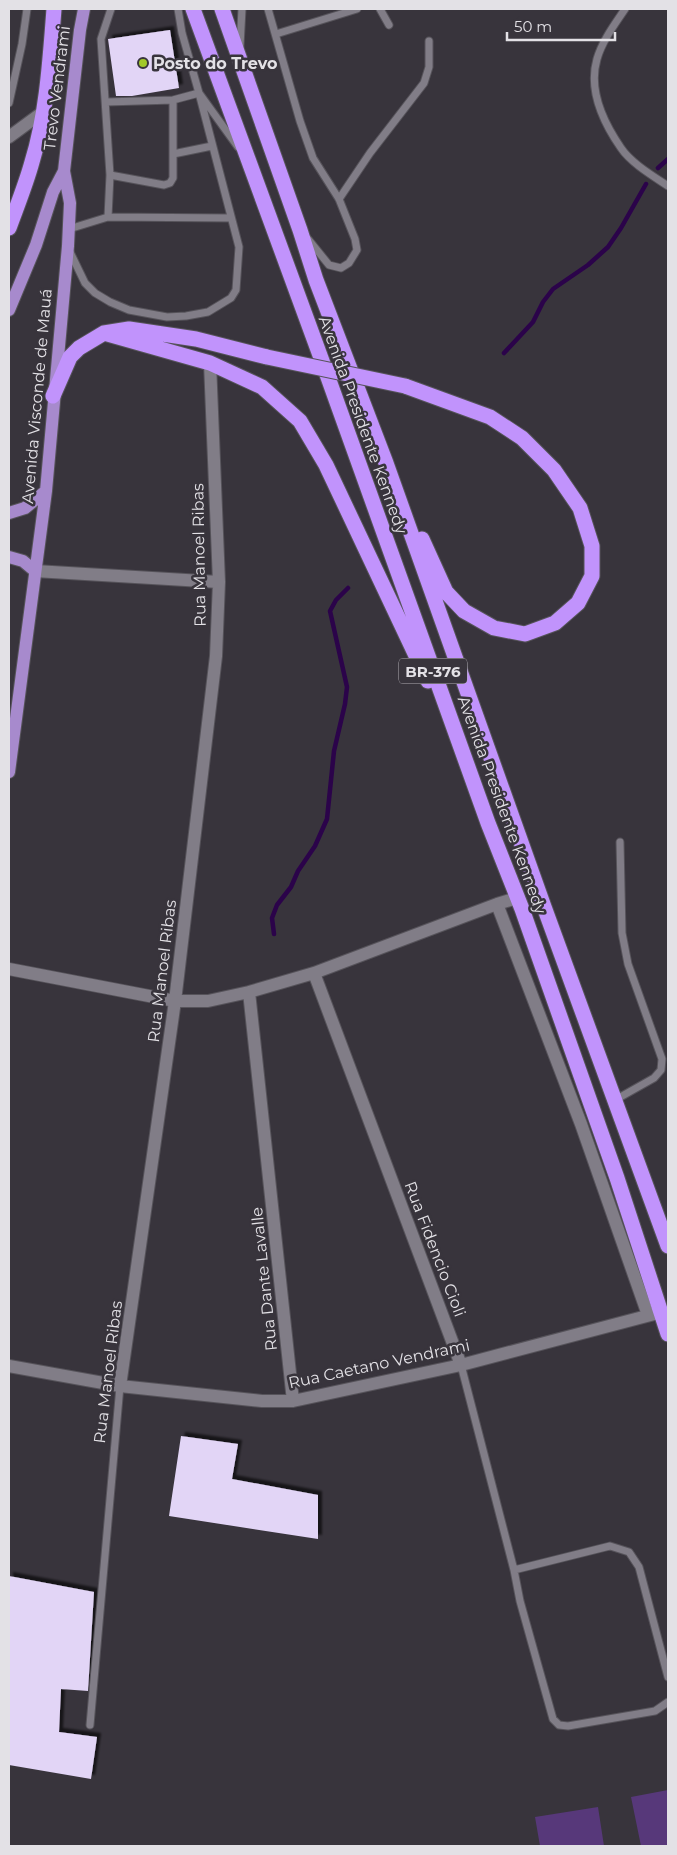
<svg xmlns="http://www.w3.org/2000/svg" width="677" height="1855" font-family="Montserrat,sans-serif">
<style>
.green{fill:#57387a}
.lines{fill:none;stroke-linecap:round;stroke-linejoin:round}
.stream{stroke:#2b034a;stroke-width:4.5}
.building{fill:#e2d5f6;filter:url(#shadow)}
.lane-casing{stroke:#56535a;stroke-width:9}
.street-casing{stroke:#56535a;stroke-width:14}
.primary-casing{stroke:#56535a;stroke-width:14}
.highway-casing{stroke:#56535a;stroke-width:17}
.lane{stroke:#817d87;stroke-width:7}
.street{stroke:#817d87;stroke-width:12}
.primary{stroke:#a78acd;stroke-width:12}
.highway{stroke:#c193fc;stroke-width:15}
.highway-bridge-casing{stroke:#56535a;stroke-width:17;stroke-linecap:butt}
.highway-bridge{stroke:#c193fc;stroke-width:15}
.poi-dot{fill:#a2c929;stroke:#38343c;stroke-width:2}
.labels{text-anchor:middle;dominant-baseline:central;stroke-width:5;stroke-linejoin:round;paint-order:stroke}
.shield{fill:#38343c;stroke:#b0adb3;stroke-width:1}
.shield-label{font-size:15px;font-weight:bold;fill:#e3e1e6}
.poi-label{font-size:16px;font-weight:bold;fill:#e3e1e6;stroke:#38343c;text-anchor:start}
.street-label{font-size:16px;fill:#e3e1e6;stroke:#38343c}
</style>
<defs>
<filter id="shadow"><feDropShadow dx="4" dy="-4" stdDeviation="1" flood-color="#0009"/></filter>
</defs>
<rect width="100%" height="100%" fill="#38343c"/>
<path class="green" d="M668,1790V1846H641L631,1797Z
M598,1807L604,1846H540L535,1817Z"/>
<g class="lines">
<path class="stream" d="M658,168L668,159
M504,353L533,322L543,302L553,289L588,265L608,247L621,228L646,184
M274,934L272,918L277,905L291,887L298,871L315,846L327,819L334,751L345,704L347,687L330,611L336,600L348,588"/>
</g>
<path class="building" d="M170,30L179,88L132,96H116L108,39Z
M181,1436L238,1444L232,1479L318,1495V1539L169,1516Z
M9,1576L94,1592L88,1691L61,1689L59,1732L97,1737L91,1779L9,1765Z"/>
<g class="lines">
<g class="lane-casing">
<path id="lane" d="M178,9L182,33L199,93L238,147
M268,9L300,121L313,158L339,199L355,239L357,250L349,263L341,268L329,265L308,239
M380,9L389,25
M625,9C615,24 602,41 597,59C588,90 603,122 621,148C631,163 653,176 668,186
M276,34L357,9
M240,46L242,9
M106,102L173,100L199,93
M9,103L22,44L27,9
M173,154L212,146
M110,175L164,185L170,183L173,178V100
M339,199L370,153L424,83L429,67V41
M108,217L110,175L101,39L111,9
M69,229L108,217L231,218
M70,252L85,283L95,293L110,302L129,310L167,317L186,316L208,312L231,298L236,290L239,247L199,93
M615,1100L654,1078L661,1070L662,1059L628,964L622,933L620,842
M461,1365L514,1570L520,1601L553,1719L559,1725L568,1726L655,1711L668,1702
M514,1570L610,1546L629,1552L639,1567L668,1677
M90,1725L120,1386"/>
</g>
<g class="street-casing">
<path id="street" d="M9,137L43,112
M35,571L219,582
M497,904L581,1124L648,1315
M9,969L175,1001H208L249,992L314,973L497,904L517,898
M314,973L461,1365
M249,992L293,1401
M9,1366L120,1386L262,1401H293L461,1365L662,1312
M120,1386L175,1001L216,656L219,582L210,363"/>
</g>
<g class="primary-casing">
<path id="primary" d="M9,310L36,245L53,192L64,171
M9,513L25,508L46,491
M9,557L23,561L35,571
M9,772L46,491L68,246L70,203L64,171L80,30L84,9"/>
</g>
<g class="highway-casing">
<path id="highway" d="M193,9L325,369L488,823L522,909L617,1178L668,1334
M222,9L300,230L316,280L386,463L543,904L668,1246
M9,228C17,206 26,184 32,162C47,113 50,60 54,9
M104,333L210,363L262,387L300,421L326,465L428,681
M405,386L490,417L522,438L554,470L580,508L592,546V576L578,603L555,623L525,634L494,628L464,611L446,592L422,539
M53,396L70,357L79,348L104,333L129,329L196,339L267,357"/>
</g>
<use href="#lane" class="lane"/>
<use href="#street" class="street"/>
<use href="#primary" class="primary"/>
<use href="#highway" class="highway"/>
<g class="highway-bridge-casing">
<path id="highway-bridge" d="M267,357L405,386"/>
</g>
<use href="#highway-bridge" class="highway-bridge"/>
</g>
<circle class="poi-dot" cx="143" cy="63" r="5"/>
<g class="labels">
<rect class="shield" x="399" y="658.5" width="68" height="25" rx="4"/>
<g class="shield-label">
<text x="433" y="671">BR-376</text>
</g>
<g class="poi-label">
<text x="153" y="63">Posto do Trevo</text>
</g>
<g class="street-label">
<text transform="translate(57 88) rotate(-83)">Trevo Vendrami</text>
<text transform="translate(37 396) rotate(-85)">Avenida Visconde de Mauá</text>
<text transform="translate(363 425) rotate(70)">Avenida Presidente Kennedy</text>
<text transform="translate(199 555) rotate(-91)">Rua Manoel Ribas</text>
<text transform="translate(502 805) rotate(70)">Avenida Presidente Kennedy</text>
<text transform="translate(162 971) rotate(-83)">Rua Manoel Ribas</text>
<text transform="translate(435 1249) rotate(69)">Rua Fidencio Cioli</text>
<text transform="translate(264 1279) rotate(-96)">Rua Dante Lavalle</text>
<text transform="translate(379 1364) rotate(-12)">Rua Caetano Vendrami</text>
<text transform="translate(108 1372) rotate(-83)">Rua Manoel Ribas</text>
</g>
</g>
<rect width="677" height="1855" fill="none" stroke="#e3e1e6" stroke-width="20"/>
<path d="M507 32v8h108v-8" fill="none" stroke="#e3e1e6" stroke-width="2.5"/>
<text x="514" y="32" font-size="15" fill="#e3e1e6" stroke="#38343c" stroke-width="4" paint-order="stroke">50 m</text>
</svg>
